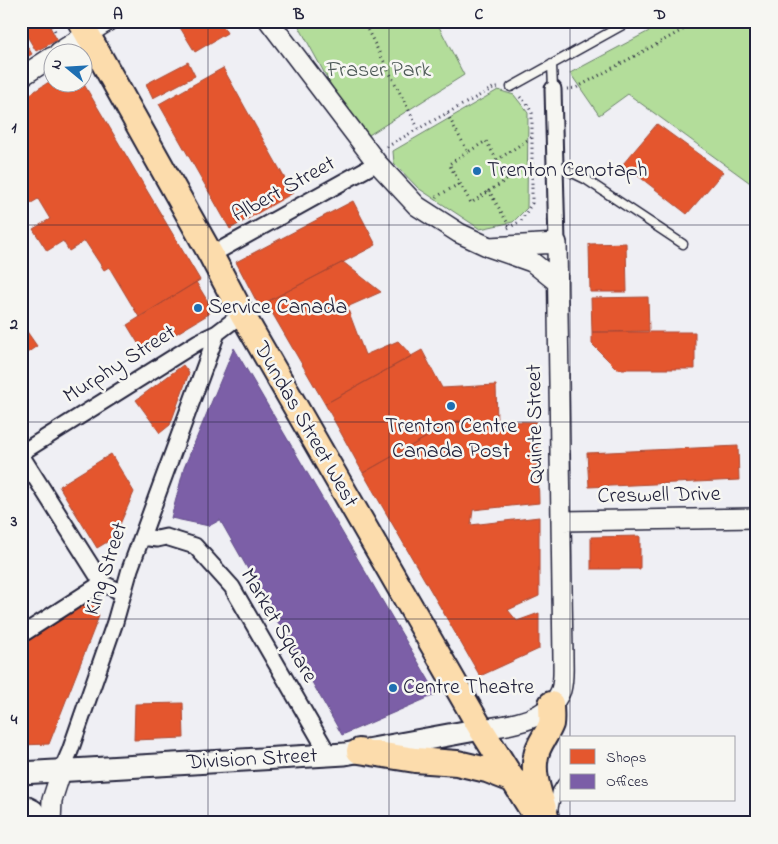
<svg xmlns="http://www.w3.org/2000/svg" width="778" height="844" font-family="'Indie Flower',sans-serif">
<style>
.green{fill:#b3dd9a;stroke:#6a806a}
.shops{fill:#e4572e;stroke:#aa4732}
.offices{fill:#7b5ea7;stroke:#604c87}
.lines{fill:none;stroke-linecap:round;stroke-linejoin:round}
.service-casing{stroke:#22223b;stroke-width:11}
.minor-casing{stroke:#22223b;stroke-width:19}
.tertiary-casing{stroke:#22223b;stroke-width:22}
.secondary-casing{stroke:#22223b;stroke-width:25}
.primary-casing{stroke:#22223b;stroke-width:28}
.path{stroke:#22223b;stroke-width:3;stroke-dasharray:1 4;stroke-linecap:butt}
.service{stroke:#f6f6f2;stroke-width:8}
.minor{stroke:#f6f6f2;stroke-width:15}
.tertiary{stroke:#f6f6f2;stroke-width:19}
.secondary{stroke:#f6f6f2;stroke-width:21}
.primary{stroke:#fcdcac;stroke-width:24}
.grid{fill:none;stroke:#22223b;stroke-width:1;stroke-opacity:0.55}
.poi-dot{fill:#1f6fb2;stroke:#f6f6f2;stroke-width:2}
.labels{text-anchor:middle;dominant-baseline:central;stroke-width:5;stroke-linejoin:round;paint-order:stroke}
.park-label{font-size:22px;fill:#4e5a58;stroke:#f6f6f2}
.poi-label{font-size:22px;fill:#22223b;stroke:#f6f6f2;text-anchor:start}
.street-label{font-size:22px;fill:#22223b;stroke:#f6f6f2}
.neatline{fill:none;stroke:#22223b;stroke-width:2}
.grid-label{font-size:16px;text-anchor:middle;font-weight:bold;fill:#22223b}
</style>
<rect width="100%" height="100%" fill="#efeff4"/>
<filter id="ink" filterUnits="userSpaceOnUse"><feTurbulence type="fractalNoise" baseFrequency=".02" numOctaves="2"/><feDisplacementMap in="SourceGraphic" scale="10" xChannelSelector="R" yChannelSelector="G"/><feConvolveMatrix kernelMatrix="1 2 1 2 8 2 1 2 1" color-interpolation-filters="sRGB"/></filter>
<g filter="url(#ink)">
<path class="green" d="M296,21H436L464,75L361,140Z
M668,21H757V182L753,185L628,94L599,115L570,73Z
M498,90L514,95L528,113L527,208L513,222L480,229L418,188L394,163L393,151Z"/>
<path class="shops" d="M21,21H47L57,40L36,51L21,26Z
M176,21H220L227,33L195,52Z
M21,36L32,54L21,61Z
M188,62L195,76L153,98L146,84Z
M223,68L293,193L230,229L159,104Z
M52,80V82H82V81L200,280L139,317L109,267L104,270L85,241L69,251L63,241L47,251L33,229L50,219L38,199L21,209V100Z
M657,124L723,172L687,214L623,164Z
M353,201L376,245L259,306L236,262Z
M626,243L627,292H590L589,244Z
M343,262L381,292L347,307L365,355L398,341L412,356L325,404L271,311L259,306Z
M196,282L210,305L209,314L144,353L127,325Z
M648,297L649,331L592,332L591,298Z
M21,323L37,346L21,357Z
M592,332H695V369H617L592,344Z
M422,350L442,388L496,385L497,421H455L363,473L325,404Z
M183,365L189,373L170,425L160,433L136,400Z
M455,421L537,422L539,503L473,510L471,525L539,517V596L508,610L517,621L539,613V649L480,676L363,473Z
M738,446L739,480L589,487L587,453Z
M111,454L134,492L114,538L97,548L59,486Z
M640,536V569H591V537Z
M91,600L99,616L49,744L21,745V652L27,638Z
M183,703L184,738L134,740L135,704Z"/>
<path class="offices" d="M234,348L437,694L342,735L220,520L209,526L171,518L184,468Z"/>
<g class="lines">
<g class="service-casing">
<path id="service" d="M552,64L553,89
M511,87L630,21
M556,165L585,179L683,244
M553,811L557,791L562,783"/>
</g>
<g class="minor-casing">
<path id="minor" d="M553,89L557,243
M211,255L377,163
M21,453L198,342L217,333L242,314
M21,455L102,583L123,593
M142,537L157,539L166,537L195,546L232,587L329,755
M21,635L102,583
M61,772L70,751L115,622L130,569L217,333"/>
</g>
<g class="tertiary-casing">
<path id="tertiary" d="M269,21L377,163L417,206L459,233L489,247L532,262L557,282
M59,52L108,21
M21,77L52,57
M562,521L757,518
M481,729C510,725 549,721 561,690C564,680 563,669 563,659L557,243L489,247
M51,823L52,800L61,772"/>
</g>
<g class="secondary-casing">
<path id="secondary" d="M21,773L345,754L481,729
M21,805L33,811L39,823"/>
</g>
<g class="primary-casing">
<path id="primary" d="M80,21L211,255L242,314L481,729L540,823
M359,751L415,760L457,763L487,770L515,781
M547,821C543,800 531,778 536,756C538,744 547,735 551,724C552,718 551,710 551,704"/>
</g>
<path class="path" d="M50,21L56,33
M363,21L418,128
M567,89L576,88L699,21
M447,114L468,152L486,141L508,179L489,191L510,227
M387,147C421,126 458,108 493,88H500
M468,152L449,164L471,203L489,191
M497,160L532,137
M436,197L459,184
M508,228L521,221L532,203V113L527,104L518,95"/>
<use href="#service" class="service"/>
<use href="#minor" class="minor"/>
<use href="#tertiary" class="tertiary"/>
<use href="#secondary" class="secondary"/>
<use href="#primary" class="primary"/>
</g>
</g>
<path class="grid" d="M208,21V823M389,21V823M570,21V738M21,225H757M21,422H757M21,619H757M570,800V823"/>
<g class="poi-dot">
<circle cx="477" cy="171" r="5"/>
<circle cx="198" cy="308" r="5"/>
<circle cx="451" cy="406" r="5"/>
<circle cx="393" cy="688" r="5"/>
</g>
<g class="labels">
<g class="park-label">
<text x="379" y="71">Fraser Park</text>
</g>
<g class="poi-label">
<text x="487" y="171">Trenton Cenotaph</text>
<text x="208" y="308">Service Canada</text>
<text x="451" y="427" text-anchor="middle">Trenton Centre<tspan x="451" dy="25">Canada Post</tspan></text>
<text x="403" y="688">Centre Theatre</text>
</g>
<g class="street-label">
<text transform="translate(284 190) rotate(-29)">Albert Street</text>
<text transform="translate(120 365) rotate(-32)">Murphy Street</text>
<text transform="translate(536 424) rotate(-91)">Quinte Street</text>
<text transform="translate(305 425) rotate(60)">Dundas Street West</text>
<text transform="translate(659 496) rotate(-1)">Creswell Drive</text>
<text transform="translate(107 569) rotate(-72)">King Street</text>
<text transform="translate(278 626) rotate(59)">Market Square</text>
<text transform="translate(252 760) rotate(-3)">Division Street</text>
</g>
</g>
<rect width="778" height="844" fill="none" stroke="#f6f6f2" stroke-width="55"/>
<rect x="560" y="736" width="175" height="65" fill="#f6f6f2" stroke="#a1a1a9"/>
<rect x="570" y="749" width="25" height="15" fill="#e4572e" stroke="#a1a1a9"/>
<text x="606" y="762" font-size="15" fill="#22223b">Shops</text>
<rect x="570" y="774" width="25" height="15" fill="#7b5ea7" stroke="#a1a1a9"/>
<text x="606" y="786" font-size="15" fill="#22223b">Offices</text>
<g transform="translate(68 68) rotate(288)"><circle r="24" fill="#f6f6f2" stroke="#a1a1a9"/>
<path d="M0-4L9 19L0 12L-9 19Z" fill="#1f6fb2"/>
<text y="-8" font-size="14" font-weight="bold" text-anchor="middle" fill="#22223b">N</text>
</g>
<rect x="28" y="28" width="722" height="788" class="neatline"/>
<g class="grid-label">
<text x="118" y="19">A</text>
<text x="299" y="19">B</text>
<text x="479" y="19">C</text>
<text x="660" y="19">D</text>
<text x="14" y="132">1</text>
<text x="14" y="329">2</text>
<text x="14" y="526">3</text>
<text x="14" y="724">4</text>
</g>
</svg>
